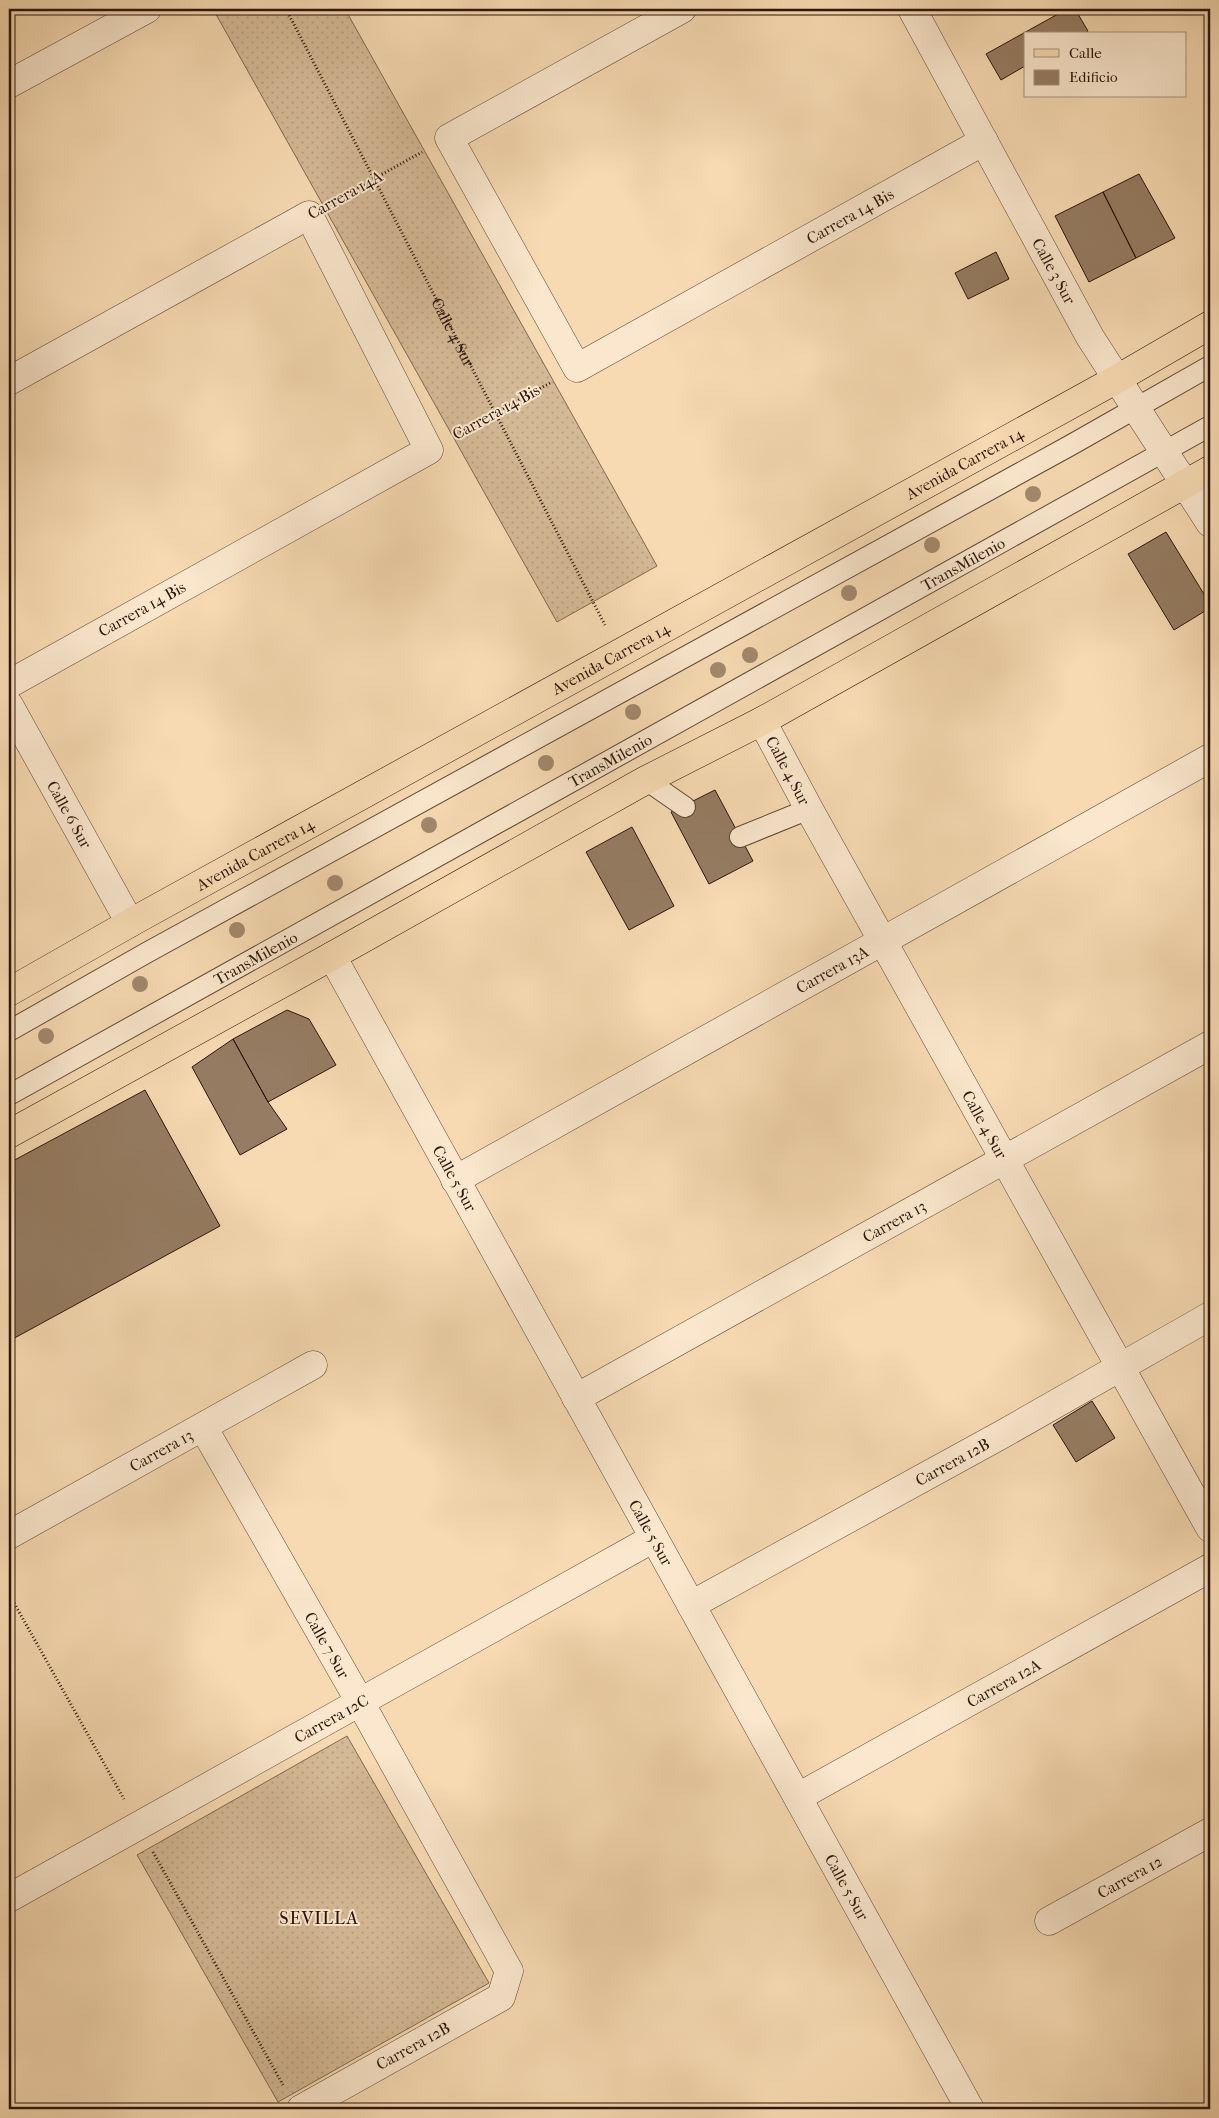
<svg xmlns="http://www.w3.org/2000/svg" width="1219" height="2118" font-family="'IM FELL French Canon',serif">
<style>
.grass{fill:url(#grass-dots);stroke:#7f6850}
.building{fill:#957c62;stroke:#2a160b}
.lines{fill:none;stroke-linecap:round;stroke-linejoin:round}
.lane-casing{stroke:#5d4735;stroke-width:22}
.street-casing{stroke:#5d4735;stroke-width:29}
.primary-casing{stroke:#2a160b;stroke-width:29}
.path{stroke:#2a160b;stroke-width:3;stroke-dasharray:1 2.5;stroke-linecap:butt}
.lane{stroke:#fae7cd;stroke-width:20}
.street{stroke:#fae7cd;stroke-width:28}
.primary{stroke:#f7dab2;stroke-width:28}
.tree{fill:#a2896d}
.labels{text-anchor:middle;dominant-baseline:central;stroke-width:4;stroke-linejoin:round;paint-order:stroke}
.street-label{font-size:16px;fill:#2a160b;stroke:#fae7cd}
.neighbourhood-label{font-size:18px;letter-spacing:1px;fill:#2a160b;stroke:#fae7cd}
</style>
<defs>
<pattern id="grass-dots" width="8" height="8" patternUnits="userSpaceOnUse" patternTransform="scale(1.25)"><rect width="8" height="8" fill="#d4b996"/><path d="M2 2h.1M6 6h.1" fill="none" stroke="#b69e80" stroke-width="1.8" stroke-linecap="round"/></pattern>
</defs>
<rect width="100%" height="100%" fill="#f7dab2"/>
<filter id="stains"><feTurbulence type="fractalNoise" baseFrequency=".004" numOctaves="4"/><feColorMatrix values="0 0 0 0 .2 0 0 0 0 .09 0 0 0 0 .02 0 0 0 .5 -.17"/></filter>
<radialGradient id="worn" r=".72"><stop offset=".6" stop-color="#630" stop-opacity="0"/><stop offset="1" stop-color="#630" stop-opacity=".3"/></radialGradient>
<path class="grass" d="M213,9H345L657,566L557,622Z
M347,1736L489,1983L278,2102L137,1855Z"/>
<path class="building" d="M1067,9H1075L1088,31L1084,34H1025V66L1001,80L986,54Z
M1139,174L1175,238L1136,258L1103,192Z
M1103,192L1136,258L1089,282L1055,216Z
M996,252L1009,279L968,299L955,273Z
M1166,532L1210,604V608L1174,630L1128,554Z
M715,790L753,861L709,884L671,812Z
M632,827L674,906L629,930L586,852Z
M287,1010L309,1019L336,1065L268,1102L233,1039Z
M233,1039L268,1102L287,1129L240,1155L192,1067Z
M145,1090L220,1226L9,1341V1163Z
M1092,1401L1115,1438L1076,1462L1053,1425Z"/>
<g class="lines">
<g class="lane-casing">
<g id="lane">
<path d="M646,780L685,807"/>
<path d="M740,837L809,809"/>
<path d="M9,1031L148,952L1071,445L1210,366"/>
<path id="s2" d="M9,1095L1210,426"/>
</g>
</g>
<g class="street-casing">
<g id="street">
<path id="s3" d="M682,9L449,138L577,368L984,141"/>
<path id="s4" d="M912,9L1090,337L1210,523"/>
<path d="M9,84L147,9"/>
<path d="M9,381L309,215L429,450L9,684"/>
<path id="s5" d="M9,705L130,923"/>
<path id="s6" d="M762,721L809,809L1210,1528"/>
<path id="s7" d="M332,956L970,2109"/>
<path id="s8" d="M455,1180L1210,758"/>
<path id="s9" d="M576,1398L1210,1045"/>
<path id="s10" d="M203,1427L360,1702L509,1971L501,1997L301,2109"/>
<path id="s11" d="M9,1535L313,1365"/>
<path id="s12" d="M691,1605L1001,1435L1210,1316"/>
<path id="s13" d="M798,1797L1210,1568"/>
<path id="s14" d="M9,1898L654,1538"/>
<path id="s15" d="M1049,1921L1210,1832"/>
</g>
</g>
<g class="primary-casing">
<g id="primary">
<path id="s16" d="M9,992L130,923L1117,379L1210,325"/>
<path d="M9,1134L332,956L646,780L762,721L1210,470"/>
</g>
</g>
<g class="path">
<path id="s1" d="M286,9L605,625"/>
<path d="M336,200L422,152"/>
<path d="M457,434L550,383"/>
<path d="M9,1594L124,1799"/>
<path d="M153,1852L283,2085"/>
</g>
<use href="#lane" class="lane"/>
<use href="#street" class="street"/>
<use href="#primary" class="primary"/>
</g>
<g class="tree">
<circle cx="1033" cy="494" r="8"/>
<circle cx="932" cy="545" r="8"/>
<circle cx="849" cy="593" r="8"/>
<circle cx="750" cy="655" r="8"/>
<circle cx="718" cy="670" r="8"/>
<circle cx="633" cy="712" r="8"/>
<circle cx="546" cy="763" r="8"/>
<circle cx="429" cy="825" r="8"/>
<circle cx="335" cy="883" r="8"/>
<circle cx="237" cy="930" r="8"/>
<circle cx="140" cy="984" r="8"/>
<circle cx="46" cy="1036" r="8"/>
</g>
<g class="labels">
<g class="street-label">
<text transform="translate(345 195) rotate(-29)">Carrera 14A</text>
<text stroke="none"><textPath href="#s3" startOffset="842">Carrera 14 Bis</textPath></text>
<text stroke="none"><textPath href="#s4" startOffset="298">Calle 3 Sur</textPath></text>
<text stroke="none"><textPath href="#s1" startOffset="364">Calle 4 Sur</textPath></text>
<text transform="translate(496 412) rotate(-29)">Carrera 14 Bis</text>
<text stroke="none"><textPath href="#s16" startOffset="1092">Avenida Carrera 14</textPath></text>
<text stroke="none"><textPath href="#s2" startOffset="1092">TransMilenio</textPath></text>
<text transform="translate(142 609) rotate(-29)">Carrera 14 Bis</text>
<text stroke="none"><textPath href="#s16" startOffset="688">Avenida Carrera 14</textPath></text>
<text stroke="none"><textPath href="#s2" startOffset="688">TransMilenio</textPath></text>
<text stroke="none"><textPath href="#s6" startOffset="56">Calle 4 Sur</textPath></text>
<text stroke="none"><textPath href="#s5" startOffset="125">Calle 6 Sur</textPath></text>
<text stroke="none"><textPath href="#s16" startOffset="282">Avenida Carrera 14</textPath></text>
<text stroke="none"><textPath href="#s2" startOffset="282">TransMilenio</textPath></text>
<text stroke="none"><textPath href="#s8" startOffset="432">Carrera 13A</textPath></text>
<text stroke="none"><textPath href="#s6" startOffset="461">Calle 4 Sur</textPath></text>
<text stroke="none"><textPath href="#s7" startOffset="254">Calle 5 Sur</textPath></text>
<text stroke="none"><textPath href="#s9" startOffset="364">Carrera 13</textPath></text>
<text stroke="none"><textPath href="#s11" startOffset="174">Carrera 13</textPath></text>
<text stroke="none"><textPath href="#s12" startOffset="298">Carrera 12B</textPath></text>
<text stroke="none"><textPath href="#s7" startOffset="659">Calle 5 Sur</textPath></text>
<text stroke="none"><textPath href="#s10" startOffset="251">Calle 7 Sur</textPath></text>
<text stroke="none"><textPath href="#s13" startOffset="235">Carrera 12A</textPath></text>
<text stroke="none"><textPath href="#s14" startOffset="369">Carrera 12C</textPath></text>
<text stroke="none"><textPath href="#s15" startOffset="92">Carrera 12</textPath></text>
<text stroke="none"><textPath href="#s7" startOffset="1064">Calle 5 Sur</textPath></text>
<text transform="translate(413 2046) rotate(-29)">Carrera 12B</text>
</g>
<g class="neighbourhood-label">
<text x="319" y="1918">SEVILLA</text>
</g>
</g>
<rect width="1219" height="2118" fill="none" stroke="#f7dab2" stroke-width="30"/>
<rect x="10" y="10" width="1199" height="2098" fill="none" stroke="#2a160b" stroke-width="2.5"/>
<rect x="15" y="15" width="1189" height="2088" fill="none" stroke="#2a160b"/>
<rect x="1024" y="32" width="162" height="65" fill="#fae7cd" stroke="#a7937f"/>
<rect x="1034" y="49" width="25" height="8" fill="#f7dab2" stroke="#a7937f"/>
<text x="1069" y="58" font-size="15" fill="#2a160b">Calle</text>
<rect x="1034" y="70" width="25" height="15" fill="#957c62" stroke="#a7937f"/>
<text x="1069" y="82" font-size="15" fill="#2a160b">Edificio</text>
<rect width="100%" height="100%" filter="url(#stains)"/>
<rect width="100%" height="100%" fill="url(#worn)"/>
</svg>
